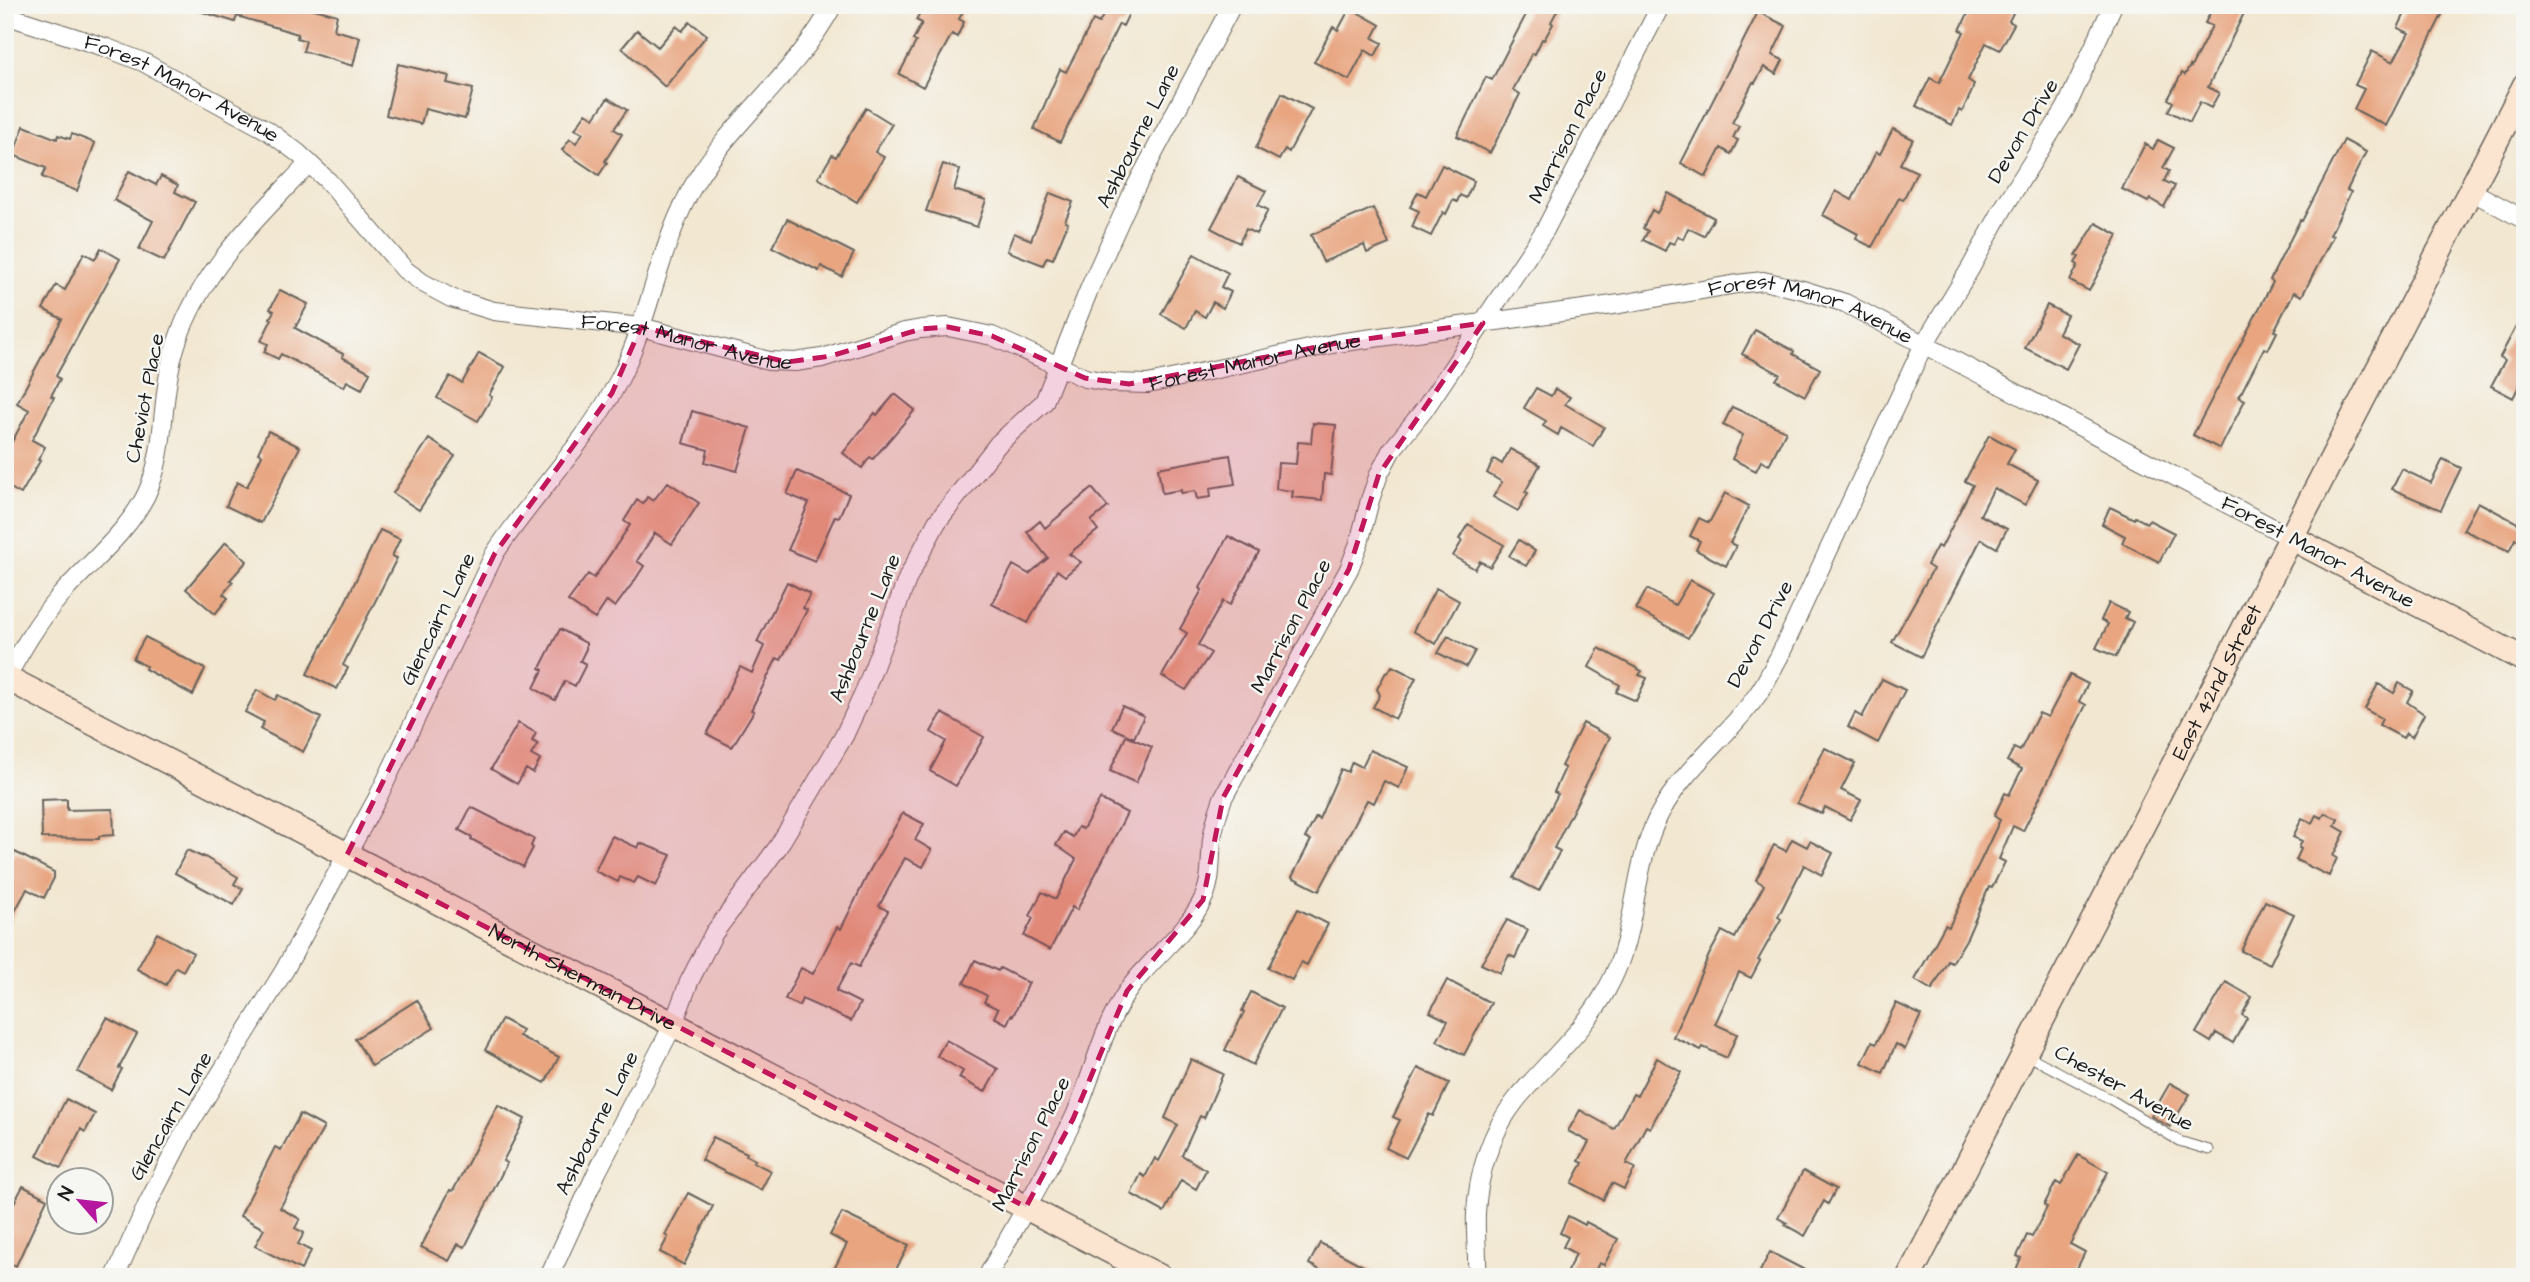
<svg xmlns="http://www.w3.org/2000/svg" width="2530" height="1282" font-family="'Architects Daughter',sans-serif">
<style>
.building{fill:#e8a580}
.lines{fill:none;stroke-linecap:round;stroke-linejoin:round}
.lane-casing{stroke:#67635b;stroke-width:11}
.street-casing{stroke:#67635b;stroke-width:20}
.secondary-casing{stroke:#67635b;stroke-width:27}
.lane{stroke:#fff;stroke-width:9}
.street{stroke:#fff;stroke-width:18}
.secondary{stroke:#fce5d0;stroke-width:24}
.marked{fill:#c2185b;fill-opacity:0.2;stroke:#c2185b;stroke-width:5;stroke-dasharray:14 9;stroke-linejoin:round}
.labels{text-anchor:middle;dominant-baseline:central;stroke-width:5;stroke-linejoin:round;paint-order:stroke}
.street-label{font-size:21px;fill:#1c1c1c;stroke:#f6f6f2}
</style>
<rect width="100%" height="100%" fill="#f6f6f2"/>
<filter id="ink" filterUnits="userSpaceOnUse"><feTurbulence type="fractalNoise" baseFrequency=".0143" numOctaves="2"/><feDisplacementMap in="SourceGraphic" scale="14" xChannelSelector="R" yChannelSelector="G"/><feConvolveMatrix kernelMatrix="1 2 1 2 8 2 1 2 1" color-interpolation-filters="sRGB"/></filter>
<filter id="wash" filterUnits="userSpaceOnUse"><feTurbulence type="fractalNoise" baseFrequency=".00686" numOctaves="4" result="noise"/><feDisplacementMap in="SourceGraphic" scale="28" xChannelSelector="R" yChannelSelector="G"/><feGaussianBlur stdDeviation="1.57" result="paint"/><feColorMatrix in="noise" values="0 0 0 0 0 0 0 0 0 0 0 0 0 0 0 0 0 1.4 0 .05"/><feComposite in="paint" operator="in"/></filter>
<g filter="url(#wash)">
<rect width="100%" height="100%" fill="#f2e7d1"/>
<g id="blocks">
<path class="building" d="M193,5H299L337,15L334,30L360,37L353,66L303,51L306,41L297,38L298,34L237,16L235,22L193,9Z
M924,5H966L959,19L964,22L957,37L952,34L923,87L899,74L916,42L913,40L922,23L916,20Z
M1109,5H1133L1123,26L1119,24L1060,142L1034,129L1060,69L1066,72L1093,20L1099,23Z
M1531,5H1546L1557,11L1551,22L1553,24L1544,40L1542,39L1535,54L1532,53L1513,90L1520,94L1490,153L1457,136L1486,77L1492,80Z
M1972,5H2003L2014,11L2009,21L2014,24L2000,50L1986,43L1968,80L1974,84L1972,91L1962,112L1959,110L1952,125L1916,106L1930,78L1939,83L1964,32L1960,30Z
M2214,5H2248L2208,87L2219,93L2211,108L2200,102L2190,122L2168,111L2173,102L2168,99L2182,73L2185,75L2190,66L2191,67L2212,26L2205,23Z
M2409,5H2447L2386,126L2354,109L2364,89L2355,85L2372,51L2393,62L2409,33L2398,28Z
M1350,8L1380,25L1373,38L1382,43L1375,56L1365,50L1349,80L1314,62L1333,27L1338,30Z
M1758,12L1786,26L1772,55L1783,60L1776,74L1764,67L1755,83L1753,82L1732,123L1739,126L1733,138L1738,140L1731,154L1721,148L1706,177L1681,163Z
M690,22L707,35L665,87L622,48L637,30L658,47L676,26L682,31Z
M398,64L449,76L447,83L473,89L465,119L425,109L421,124L386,115Z
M1282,93L1312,109L1289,152L1285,149L1279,160L1256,148Z
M608,98L627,110L614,129L622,134L605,161L607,163L599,175L562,150L570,139L576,143L583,133L575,129L586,113L594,118Z
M866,108L892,124L875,152L884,157L857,202L818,178L832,155L836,157Z
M24,126L57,139L58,135L70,139L72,134L95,143L77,191L42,177L46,168L13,155Z
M1893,129L1913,139L1900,164L1917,172L1903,200L1899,198L1872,247L1856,239L1858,234L1823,215L1836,191L1852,200L1876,152L1880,154Z
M2158,140L2174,148L2163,168L2169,171L2164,181L2175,186L2164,207L2150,199L2148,202L2122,189L2145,144L2153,149Z
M2344,140L2366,152L2347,190L2351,192L2330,235L2333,236L2302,296L2294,292L2274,331L2277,332L2268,350L2264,348L2239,397L2245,400L2220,449L2193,435L2273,282L2270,280L2300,220L2302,221Z
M943,164L960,170L954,190L986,200L977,227L926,211Z
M1442,165L1474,181L1466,198L1460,195L1457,202L1453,200L1446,214L1443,212L1431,236L1412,227L1419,211L1410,207L1418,192L1426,196Z
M129,171L156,185L161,176L178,185L175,192L195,202L164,261L139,249L153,221L114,200Z
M1238,177L1266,191L1258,205L1268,210L1256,234L1246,229L1239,243L1211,228Z
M1050,193L1073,202L1065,221L1068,223L1053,259L1047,257L1043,265L1007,251L1014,233L1031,240Z
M1668,193L1714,218L1704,236L1688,228L1683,239L1678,236L1674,244L1669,242L1665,251L1643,240L1648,231L1643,228L1652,210L1657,213Z
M1373,208L1389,244L1367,253L1364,245L1323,262L1311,235Z
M787,219L854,253L842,277L821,266L819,271L772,247Z
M2096,223L2118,235L2089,291L2070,281L2078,265L2075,263L2079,257L2076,255Z
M101,248L120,259L56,376L60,379L51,396L54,397L32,440L45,447L38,460L40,461L21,494L5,485V455L29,410L17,403L62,319L43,309L56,285L65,290L84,253L95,259Z
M1194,254L1228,273L1221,287L1231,292L1223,308L1213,302L1205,317L1195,311L1186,328L1161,314Z
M280,290L308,304L295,328L343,354L342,357L370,372L362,389L347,381L344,387L281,354L278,359L264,352L268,344L261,341L272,319L270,318L274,311L270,309Z
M2047,305L2067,315L2058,333L2079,344L2066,369L2025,348Z
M2525,310V387L2520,384L2513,398L2491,386L2505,360L2500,357Z
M1755,330L1794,351L1793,354L1820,369L1805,396L1776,380L1780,374L1742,354Z
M479,353L505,367L489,395L492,397L478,421L437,398L450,376L462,383Z
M1536,388L1551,396L1555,389L1570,397L1565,404L1604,427L1593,446L1561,428L1558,435L1543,426L1546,421L1524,408Z
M895,394L915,410L873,459L870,457L862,468L843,453L875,413L877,415Z
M1732,407L1786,431L1769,465L1761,461L1756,471L1732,459L1743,435L1723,425Z
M692,411L750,428L737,471L705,462L708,450L683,443Z
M1313,423L1336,425L1331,475L1324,474L1322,500L1292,497L1293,491L1276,489L1278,463L1296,464L1298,442L1311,443Z
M268,431L300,447L261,523L226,506L237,482L247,487L262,455L258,453Z
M1989,435L2015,449L2007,464L2038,480L2025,505L1994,488L1980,515L2007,529L1997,548L1981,539L1921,657L1892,642L1933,569L1927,565L1937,546L1941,548L1973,485L1965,481Z
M429,439L455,456L419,510L393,493Z
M1510,449L1540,465L1525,492L1528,493L1518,511L1493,497L1502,482L1487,473L1494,459L1502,464Z
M1230,455L1235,484L1210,488L1211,497L1197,499L1195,491L1181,493V490L1162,493L1158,468Z
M2443,459L2461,468L2441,510L2392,489L2402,469L2431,483Z
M797,471L849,494L839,517L835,516L815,561L788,550L809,503L787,494Z
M668,482L699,503L672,544L655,533L637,561L644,566L635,580L615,607L607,601L595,619L568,601L588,574L594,578L630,525L624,521L637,500L643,504L647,497L653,501Z
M1092,488L1108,507L1091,521L1098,530L1069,554L1081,562L1065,576L1057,570L1028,623L992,604L1013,565L1029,574L1048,558L1027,532L1040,521L1045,528Z
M1725,493L1749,506L1730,543L1736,546L1726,566L1696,550L1700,541L1690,536L1699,518L1709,523Z
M2478,502L2525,527V544L2515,539L2509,551L2463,530Z
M2110,507L2134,519L2135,517L2147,523L2149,520L2174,533L2159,562L2122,543L2125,536L2102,524Z
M1468,524L1504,545L1490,567L1480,561L1475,569L1453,556L1462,541L1459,539Z
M380,530L400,539L392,556L397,558L343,665L348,668L337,689L307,674L340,613Z
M1228,536L1259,552L1230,605L1223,601L1198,645L1211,653L1186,690L1162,676L1187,633L1180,629L1202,590L1200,588Z
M1519,540L1535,551L1526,566L1509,556Z
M226,542L247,561L230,580L233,582L223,594L228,598L215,614L186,589Z
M1690,580L1714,593L1688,638L1636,609L1647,589L1675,605Z
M787,582L810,594L803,608L807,610L781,660L777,658L751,710L754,711L732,747L707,734L740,667L752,673L764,646L757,642Z
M1436,588L1459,601L1436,644L1413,631Z
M2109,603L2128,612L2125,618L2133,622L2116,657L2096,648L2108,624L2101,620Z
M560,629L586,643V649L580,661L586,664L575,686L565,681L555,700L534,688L543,670L540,668Z
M1448,636L1475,651L1466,667L1438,653Z
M145,637L205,669L193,695L145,669L146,666L133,659Z
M1599,648L1642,671L1639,675L1647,678L1636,701L1616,692L1620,685L1589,667Z
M1392,666L1416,678L1395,719L1373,707L1380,695L1377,689L1386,672L1388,673Z
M2070,675L2088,684L2079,701L2086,705L2023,831L2013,826L1999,859L2005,862L1992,888L1989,887L1967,938L1952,963L1948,961L1932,990L1915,980L1945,925L1949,927L2000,820L1994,816L2005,793L2009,795L2022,769L2007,761L2014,748L2020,751L2039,713L2048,717Z
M1882,679L1905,690L1878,743L1848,727L1855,713L1862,717Z
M2399,683L2413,691L2407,702L2424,714L2412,737L2406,733L2403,738L2379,725L2382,719L2365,709L2378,684L2394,693Z
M257,690L275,700L278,695L321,718L303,752L260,729L264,722L245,712Z
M1122,706L1144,716L1134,738L1112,728Z
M942,713L984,737L956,786L930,771L946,741L931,732Z
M518,723L536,733L532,741L538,744L531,755L540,760L533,773L526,769L517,784L491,769Z
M1583,723L1610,737L1554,848L1560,851L1539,891L1514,878L1558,794L1554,792L1565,768L1561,766Z
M1126,736L1152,747L1136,783L1110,771Z
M1825,748L1855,763L1841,790L1861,800L1850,820L1825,807L1822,814L1797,803Z
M1370,750L1408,767L1399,788L1384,781L1374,803L1367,800L1319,891L1292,877L1311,840L1305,838L1316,817L1319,819L1341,769L1348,772L1352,762L1362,767Z
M67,799V810L113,809L114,835L99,836V839L42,838L41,800Z
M1100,799L1127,813L1077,910L1072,907L1050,950L1024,936L1033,918L1030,916L1042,892L1056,899L1076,859L1056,845L1064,832L1073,837L1078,827L1083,829Z
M471,807L534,839L531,846L533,848L523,867L471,839L472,837L459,830Z
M903,813L924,824L915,840L932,850L923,867L905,858L879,906L888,911L859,967L851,963L836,991L860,1003L851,1021L802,999L799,1006L785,999L801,968L813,974L837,927L841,929L870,870Z
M2325,813L2338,819L2335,826L2345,832L2333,856L2337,858L2329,876L2296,860L2301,849L2299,848L2302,841L2293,837L2302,818L2312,823L2316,815L2322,818Z
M612,836L638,848L640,843L671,855L656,886L638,877L634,883L620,877L618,882L595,871Z
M1792,839L1807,847L1810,841L1833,853L1822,875L1804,865L1778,917L1781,919L1758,960L1760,961L1751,978L1739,972L1715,1024L1737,1034L1727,1058L1703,1047L1701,1050L1673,1037L1709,955L1722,931L1735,938L1764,885L1756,880L1774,845L1786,851Z
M187,850L202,857L203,856L238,877L234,884L243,889L234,905L175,873Z
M15,852L54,872V878L44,898L27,889L5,930V871Z
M2265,901L2294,914L2270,964L2241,951Z
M1298,909L1328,924L1307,965L1301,962L1292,980L1268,968Z
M1507,920L1528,930L1515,958L1509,955L1500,973L1481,964Z
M157,933L193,953L183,971L176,967L166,985L137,969Z
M975,960L998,971L1000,968L1029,983L1013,1016L1011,1015L1007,1024L994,1017L998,1009L984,1002L987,996L964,983Z
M1447,980L1491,1003L1464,1055L1437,1041L1448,1021L1430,1012Z
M2226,982L2252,997L2242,1015L2247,1018L2233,1043L2216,1033L2211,1042L2196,1033Z
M1251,992L1282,1008L1253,1065L1225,1050L1244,1012L1242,1011Z
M417,1000L434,1028L372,1066L355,1039Z
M1896,1003L1921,1015L1905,1049L1896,1044L1883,1073L1862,1063L1872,1042L1876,1044Z
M107,1018L137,1034L119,1068L122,1069L111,1090L78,1072Z
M502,1019L522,1030L519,1036L559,1057L545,1083L485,1050Z
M946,1040L998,1069L985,1092L959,1078L963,1071L937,1056Z
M1657,1058L1681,1072L1650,1128L1646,1126L1626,1164L1635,1168L1624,1189L1612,1183L1603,1200L1572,1183L1583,1163L1579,1161L1589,1142L1568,1131L1580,1110L1614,1129L1633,1094L1637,1096Z
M1191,1059L1223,1074L1204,1118L1200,1116L1182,1155L1206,1170L1196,1189L1181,1180L1164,1212L1131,1194L1141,1174L1145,1177L1155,1158L1159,1161L1178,1125L1165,1118Z
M1418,1068L1449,1083L1433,1116L1429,1114L1406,1158L1386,1148L1400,1120L1393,1117Z
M2170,1083L2190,1094L2170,1127L2151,1116Z
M66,1099L95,1114L85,1132L81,1129L61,1168L37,1156Z
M498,1105L525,1119L503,1161L507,1163L465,1247L458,1244L449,1261L421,1247L450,1190L453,1191Z
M300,1114L324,1127L280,1208L300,1219L295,1228L304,1233L298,1244L311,1251L301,1270L255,1246L264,1229L240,1216L275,1147L281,1150Z
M713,1137L747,1153L746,1155L755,1160L753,1162L771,1171L761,1190L701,1160Z
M2078,1155L2108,1172L2070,1244L2085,1252L2073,1277H2013L2021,1258L2017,1256L2027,1235L2032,1237L2047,1207L2044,1205L2056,1182L2061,1185Z
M1803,1171L1836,1189L1828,1204L1824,1201L1805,1236L1785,1225L1787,1223L1778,1218Z
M23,1186L47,1199L16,1266L5,1261V1220Z
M688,1193L713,1206L684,1265L660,1252L668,1237L665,1235Z
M842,1213L909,1245L892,1277H830L847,1244L830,1235Z
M1568,1216L1585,1225L1586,1222L1618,1239L1604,1265L1599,1263L1592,1277H1564L1576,1254L1563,1247L1568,1237L1560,1233Z
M1320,1243L1384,1277H1333L1309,1264Z
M1770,1252L1818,1277H1757Z"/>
</g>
</g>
<g filter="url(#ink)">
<use href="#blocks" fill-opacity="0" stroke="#67635b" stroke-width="2"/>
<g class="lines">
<g class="lane-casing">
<path id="lane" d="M2025,1054L2110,1099L2179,1141L2209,1150"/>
</g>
<g class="street-casing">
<g id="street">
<path id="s1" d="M5,15L107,48L143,62L267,130L298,153L328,181L405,270L423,283L451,298L494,311L641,327L769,361L795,362L822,358L904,332L921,329L948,327L992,336L1085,378L1112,383L1148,384L1337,343L1620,304L1737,284L1763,281L1803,290L1845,303L2292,538"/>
<path d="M2469,190L2525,220"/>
<path d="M5,680C21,651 38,621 60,596C88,564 127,533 146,495C167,451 160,401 173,355C194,276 255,221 309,163"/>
<path d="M115,1277L148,1203L185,1131L284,971L378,797L495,553C534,494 587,442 619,380C651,317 659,243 696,181C735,117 796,74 833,5"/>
<path d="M549,1277L597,1172L673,1025L689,982L714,933L778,847L844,736L864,693L908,577L937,522L998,444L1044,402L1090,287L1132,194L1232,5"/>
<path d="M987,1277C1016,1224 1048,1172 1074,1118C1091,1081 1099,1040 1119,1005C1140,965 1187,936 1204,897C1212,879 1210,858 1212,839C1214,825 1218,812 1223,798L1349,569L1359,543L1370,500L1379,474L1391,451L1424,410L1545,230L1661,5"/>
<path d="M1477,1277C1478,1255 1475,1234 1476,1213C1478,1174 1491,1131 1516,1100C1546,1063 1585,1031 1607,989C1638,935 1631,872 1658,817C1682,769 1728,737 1758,694C1766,683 1772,669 1779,657L1923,346L1970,269L2004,207L2066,108L2113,5"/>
</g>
</g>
<g class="secondary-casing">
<g id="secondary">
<path d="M2292,538L2525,660"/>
<path id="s2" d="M5,677L1160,1277"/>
<path id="s3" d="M1909,1277L2525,85"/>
</g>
</g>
<use href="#lane" class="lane"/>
<use href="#street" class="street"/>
<use href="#secondary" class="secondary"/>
</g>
</g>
<path class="marked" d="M1483,323L1379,474L1349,569L1223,798L1203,900L1127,991L1073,1119L1026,1207L347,855L495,553L612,393L641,327L787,362L831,356L921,329L948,327L992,336L1085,378L1129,384L1337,343Z"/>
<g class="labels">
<g class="street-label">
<text stroke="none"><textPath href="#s1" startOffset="192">Forest Manor Avenue</textPath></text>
<text transform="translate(2023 131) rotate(-59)">Devon Drive</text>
<text transform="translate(1138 136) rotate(-63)">Ashbourne Lane</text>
<text transform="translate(1568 136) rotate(-63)">Marrison Place</text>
<text stroke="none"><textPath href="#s1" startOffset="1934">Forest Manor Avenue</textPath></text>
<text stroke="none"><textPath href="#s1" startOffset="779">Forest Manor Avenue</textPath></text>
<text stroke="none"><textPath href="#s1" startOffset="1367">Forest Manor Avenue</textPath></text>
<text transform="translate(145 398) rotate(-79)">Cheviot Place</text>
<text transform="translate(2318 552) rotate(28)">Forest Manor Avenue</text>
<text transform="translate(438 619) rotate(-64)">Glencairn Lane</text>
<text transform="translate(1291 626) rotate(-62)">Marrison Place</text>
<text transform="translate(865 628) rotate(-68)">Ashbourne Lane</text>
<text transform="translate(1760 634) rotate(-62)">Devon Drive</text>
<text stroke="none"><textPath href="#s3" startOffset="670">East 42nd Street</textPath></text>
<text stroke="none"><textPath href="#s2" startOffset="651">North Sherman Drive</textPath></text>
<text transform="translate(2124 1088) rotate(29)">Chester Avenue</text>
<text transform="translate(171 1116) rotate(-60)">Glencairn Lane</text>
<text transform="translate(597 1123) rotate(-63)">Ashbourne Lane</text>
<text transform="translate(1031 1144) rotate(-63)">Marrison Place</text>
</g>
</g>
<rect width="2530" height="1282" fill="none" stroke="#f6f6f2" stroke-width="28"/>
<g transform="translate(80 1201) rotate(298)"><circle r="33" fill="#f6f6f2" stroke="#9f9f9c" stroke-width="2"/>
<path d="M0-5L12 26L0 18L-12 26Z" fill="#b5179e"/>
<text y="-10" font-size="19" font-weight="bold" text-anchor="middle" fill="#1c1c1c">N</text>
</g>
</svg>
